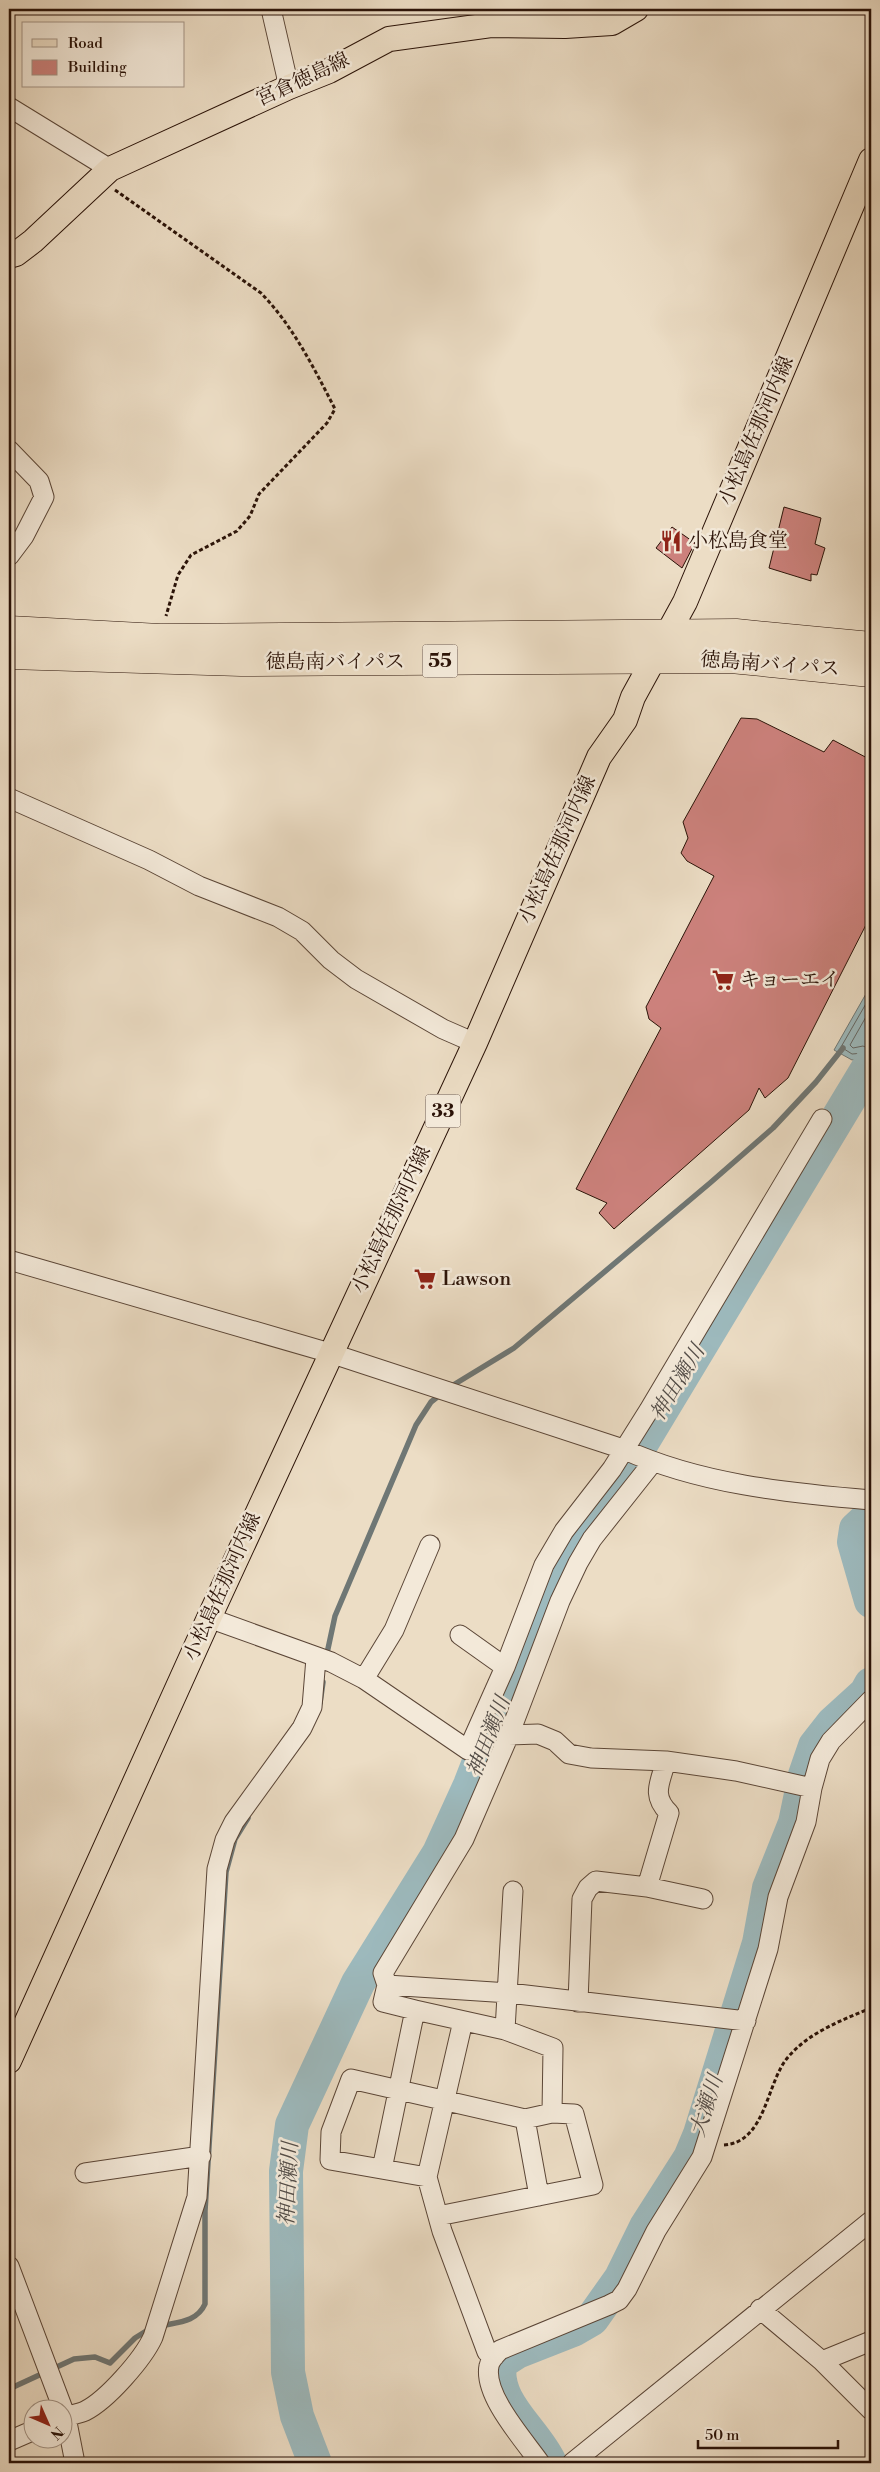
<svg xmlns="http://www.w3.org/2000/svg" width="880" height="2472" font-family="'Libre Bodoni','Noto Serif JP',serif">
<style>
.water{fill:#9dbabe;stroke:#6f7775}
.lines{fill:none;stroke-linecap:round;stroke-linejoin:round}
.shore{stroke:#646663;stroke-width:1}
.stream{stroke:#6f7775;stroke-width:5.5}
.river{stroke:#9dbabe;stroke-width:34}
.building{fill:#cc817c;stroke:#2b1308}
.minor-casing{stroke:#5b4637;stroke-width:21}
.major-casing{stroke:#2b1308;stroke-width:26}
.highway-casing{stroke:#2b1308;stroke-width:29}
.path{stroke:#2b1308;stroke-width:3;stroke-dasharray:4 2.5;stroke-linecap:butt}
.minor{stroke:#f3e9d9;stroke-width:19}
.major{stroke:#ecddc5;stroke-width:24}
.highway{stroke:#ecddc5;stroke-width:28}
.labels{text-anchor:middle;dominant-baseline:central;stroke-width:5;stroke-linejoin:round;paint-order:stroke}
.shield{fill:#f3e9d9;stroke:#675347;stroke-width:1}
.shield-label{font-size:19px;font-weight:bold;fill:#2b1308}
.street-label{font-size:20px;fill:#2b1308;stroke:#f3e9d9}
.poi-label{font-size:20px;fill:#2b1308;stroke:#f3e9d9;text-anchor:start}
.water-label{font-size:21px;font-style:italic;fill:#534d48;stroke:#f3e9d9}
</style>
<rect width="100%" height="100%" fill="#ecddc5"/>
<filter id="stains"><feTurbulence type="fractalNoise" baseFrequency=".004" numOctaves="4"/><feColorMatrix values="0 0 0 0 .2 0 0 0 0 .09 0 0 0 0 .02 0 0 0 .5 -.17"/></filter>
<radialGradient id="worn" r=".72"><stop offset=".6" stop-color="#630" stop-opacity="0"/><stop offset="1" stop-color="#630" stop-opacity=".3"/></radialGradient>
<path class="water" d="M871,985V1065L863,1058L852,1060L834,1050Z"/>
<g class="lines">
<path class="shore" d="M871,995L841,1047L852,1054L864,1053L871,1057
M871,1008L850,1045L853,1048L863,1046L871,1050"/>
<path class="stream" d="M450,1387L514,1348L710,1183L773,1128L816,1082L843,1048
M326,1658L335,1616L416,1425L431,1402L441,1394
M320,1703L323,1682
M160,2326C178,2322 197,2322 205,2304V2211L226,1872L235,1839L248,1818
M9,2389L74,2359L95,2357L110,2363L135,2338L151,2328"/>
<path class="river" d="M871,1515L856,1529L854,1542L871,1601
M315,2463L297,2416L288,2372L286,2171L292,2125L358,1983L439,1853L470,1785L544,1595L578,1528L628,1466L871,1063
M550,2463C535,2430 493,2403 500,2363L517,2352L573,2330L592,2319L621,2278L646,2227L690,2158L700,2134L759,1943L769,1888L795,1823L805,1775L815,1746L833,1723L866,1693L871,1684"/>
</g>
<path class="building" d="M784,507L821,518L815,544L825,548L817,575L811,574V581L769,568Z
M672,527L695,543L682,568L656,548Z
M741,718L757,719L824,752L833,740L871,760V915L788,1078L765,1098L759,1088L749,1110L614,1229L599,1213L607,1203L576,1189L661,1028L649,1019L646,1007L714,876L687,861L681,853L688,838L683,822Z"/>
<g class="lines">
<g class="minor-casing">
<path id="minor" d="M271,9L289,87
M9,107L110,169
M9,450L39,481L44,497L24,536L9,556
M9,798L149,860L199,886L278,917L302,931L331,960L356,979L443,1029L475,1043
M9,1260L330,1353L623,1449C699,1484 788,1493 871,1500
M653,1462L592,1539L578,1563L560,1601L509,1735L464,1839L383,1973L387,1985L509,1993L746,2021
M209,1618L331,1662L364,1679L468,1750L505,1667L544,1565L564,1531L612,1469L649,1410L822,1119
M460,1635L505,1667
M364,1679L394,1630L430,1545
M509,1735L538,1734L555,1741L569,1754L591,1758L666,1761L736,1771L812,1788
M647,1887L669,1813C651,1795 660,1783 666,1761
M513,1891L505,2030L553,2048L552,2113L525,2119
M387,1985L383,2002L415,2010
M578,2002L582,1899L588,1888L596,1881L647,1887L703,1899
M382,2169L415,2010L505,2030
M85,2173L201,2156
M427,2177L463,2021
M438,2216L593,2185L574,2114L552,2113
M9,2266L66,2417L75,2463
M760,2309L822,2361L871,2410
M494,2357L487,2352L442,2231L427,2177L330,2160L331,2132L351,2079L525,2119L539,2196
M822,2361L871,2341
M62,2418C70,2415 78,2414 85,2411C107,2400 143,2359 153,2337L197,2197L217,1869L225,1840L234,1822L302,1728L312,1707L316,1658
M9,2441L32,2431
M540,2463C524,2440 483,2395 489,2366C490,2360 496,2354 500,2350L609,2305L619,2300L627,2289L656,2231L702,2157L768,1949L778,1897L806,1822L812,1788L820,1759L831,1741L871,1700
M572,2463L871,2221"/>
</g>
<g class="major-casing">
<path id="major" d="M9,256L16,254L33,241L110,169L289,87L329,71L389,39L491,25L565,26L612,23L636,9
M9,2061L209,1618L475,1043L599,757L625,720L633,697L685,602L871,160"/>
</g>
<g class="highway-casing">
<path id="highway" d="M9,630L160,638L736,633L871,646
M9,655L241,662L731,659L871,673"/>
</g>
<path class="path" d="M115,190L261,293C293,326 314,368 335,409L327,423L259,494L250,516L237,531L191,555L178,575L166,616
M724,2145C767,2142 766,2081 789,2056C810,2032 842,2020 871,2008"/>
<use href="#minor" class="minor"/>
<use href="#major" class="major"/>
<use href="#highway" class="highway"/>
</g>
<defs>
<g id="restaurant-bare" transform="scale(1.725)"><path d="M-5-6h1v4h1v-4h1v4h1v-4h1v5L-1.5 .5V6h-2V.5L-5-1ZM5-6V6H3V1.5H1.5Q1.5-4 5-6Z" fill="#8f2418" stroke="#f3e9d9" stroke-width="2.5" paint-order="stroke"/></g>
<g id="supermarket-bare" transform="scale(1.725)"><path d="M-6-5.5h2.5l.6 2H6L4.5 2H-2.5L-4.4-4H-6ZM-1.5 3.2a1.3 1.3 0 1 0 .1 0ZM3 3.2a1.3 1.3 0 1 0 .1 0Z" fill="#8f2418" stroke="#f3e9d9" stroke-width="2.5" paint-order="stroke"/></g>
</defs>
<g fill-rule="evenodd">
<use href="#restaurant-bare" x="671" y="541"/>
<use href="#supermarket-bare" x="723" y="980"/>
<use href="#supermarket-bare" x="425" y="1279"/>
</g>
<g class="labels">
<g class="shield">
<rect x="422.5" y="644.5" width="35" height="33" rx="4"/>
<rect x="425.5" y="1094.5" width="35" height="33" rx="4"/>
</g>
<g class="shield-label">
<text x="440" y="661">55</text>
<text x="443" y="1111">33</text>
</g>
<g class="street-label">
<text transform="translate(303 80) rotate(-25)">宮倉徳島線</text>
<text transform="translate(757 431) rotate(-67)">小松島佐那河内線</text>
<text x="335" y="662">徳島南バイパス</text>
<text transform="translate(770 665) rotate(4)">徳島南バイパス</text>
<text transform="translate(558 850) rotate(-66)">小松島佐那河内線</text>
<text transform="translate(392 1220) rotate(-65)">小松島佐那河内線</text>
<text transform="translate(223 1587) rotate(-66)">小松島佐那河内線</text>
</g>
<g class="poi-label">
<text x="688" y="541">小松島食堂</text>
<text x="740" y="980">キョーエイ</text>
<text x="442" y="1279">Lawson</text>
</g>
<g class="water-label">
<text transform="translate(678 1383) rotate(-59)">神田瀬川</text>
<text transform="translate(489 1737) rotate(-69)">神田瀬川</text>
<text transform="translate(707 2106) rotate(-72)">大瀬川</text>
<text transform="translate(289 2184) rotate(-87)">神田瀬川</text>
</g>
</g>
<rect width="880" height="2472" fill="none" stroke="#ecddc5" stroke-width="30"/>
<rect x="10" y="10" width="860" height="2452" fill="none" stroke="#2b1308" stroke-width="2.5"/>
<rect x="15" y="15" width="850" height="2442" fill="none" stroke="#2b1308"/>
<rect x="22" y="22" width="162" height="65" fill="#f3e9d9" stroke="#a39385"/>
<rect x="32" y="39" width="25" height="8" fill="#ecddc5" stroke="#a39385"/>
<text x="68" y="48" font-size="15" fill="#2b1308">Road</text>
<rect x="32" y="60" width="25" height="15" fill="#cc817c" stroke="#a39385"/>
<text x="68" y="72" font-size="15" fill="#2b1308">Building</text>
<g transform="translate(48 2424) rotate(135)"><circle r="24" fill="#f3e9d9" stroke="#a39385"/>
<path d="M0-4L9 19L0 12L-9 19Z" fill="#8f2418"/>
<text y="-8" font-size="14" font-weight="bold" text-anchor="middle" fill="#2b1308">N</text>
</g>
<path d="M698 2440v8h140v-8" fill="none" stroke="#2b1308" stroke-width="2.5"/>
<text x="705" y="2440" font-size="15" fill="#2b1308" stroke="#f3e9d9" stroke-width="4" paint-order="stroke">50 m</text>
<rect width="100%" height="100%" filter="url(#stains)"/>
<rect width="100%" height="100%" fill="url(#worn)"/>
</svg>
